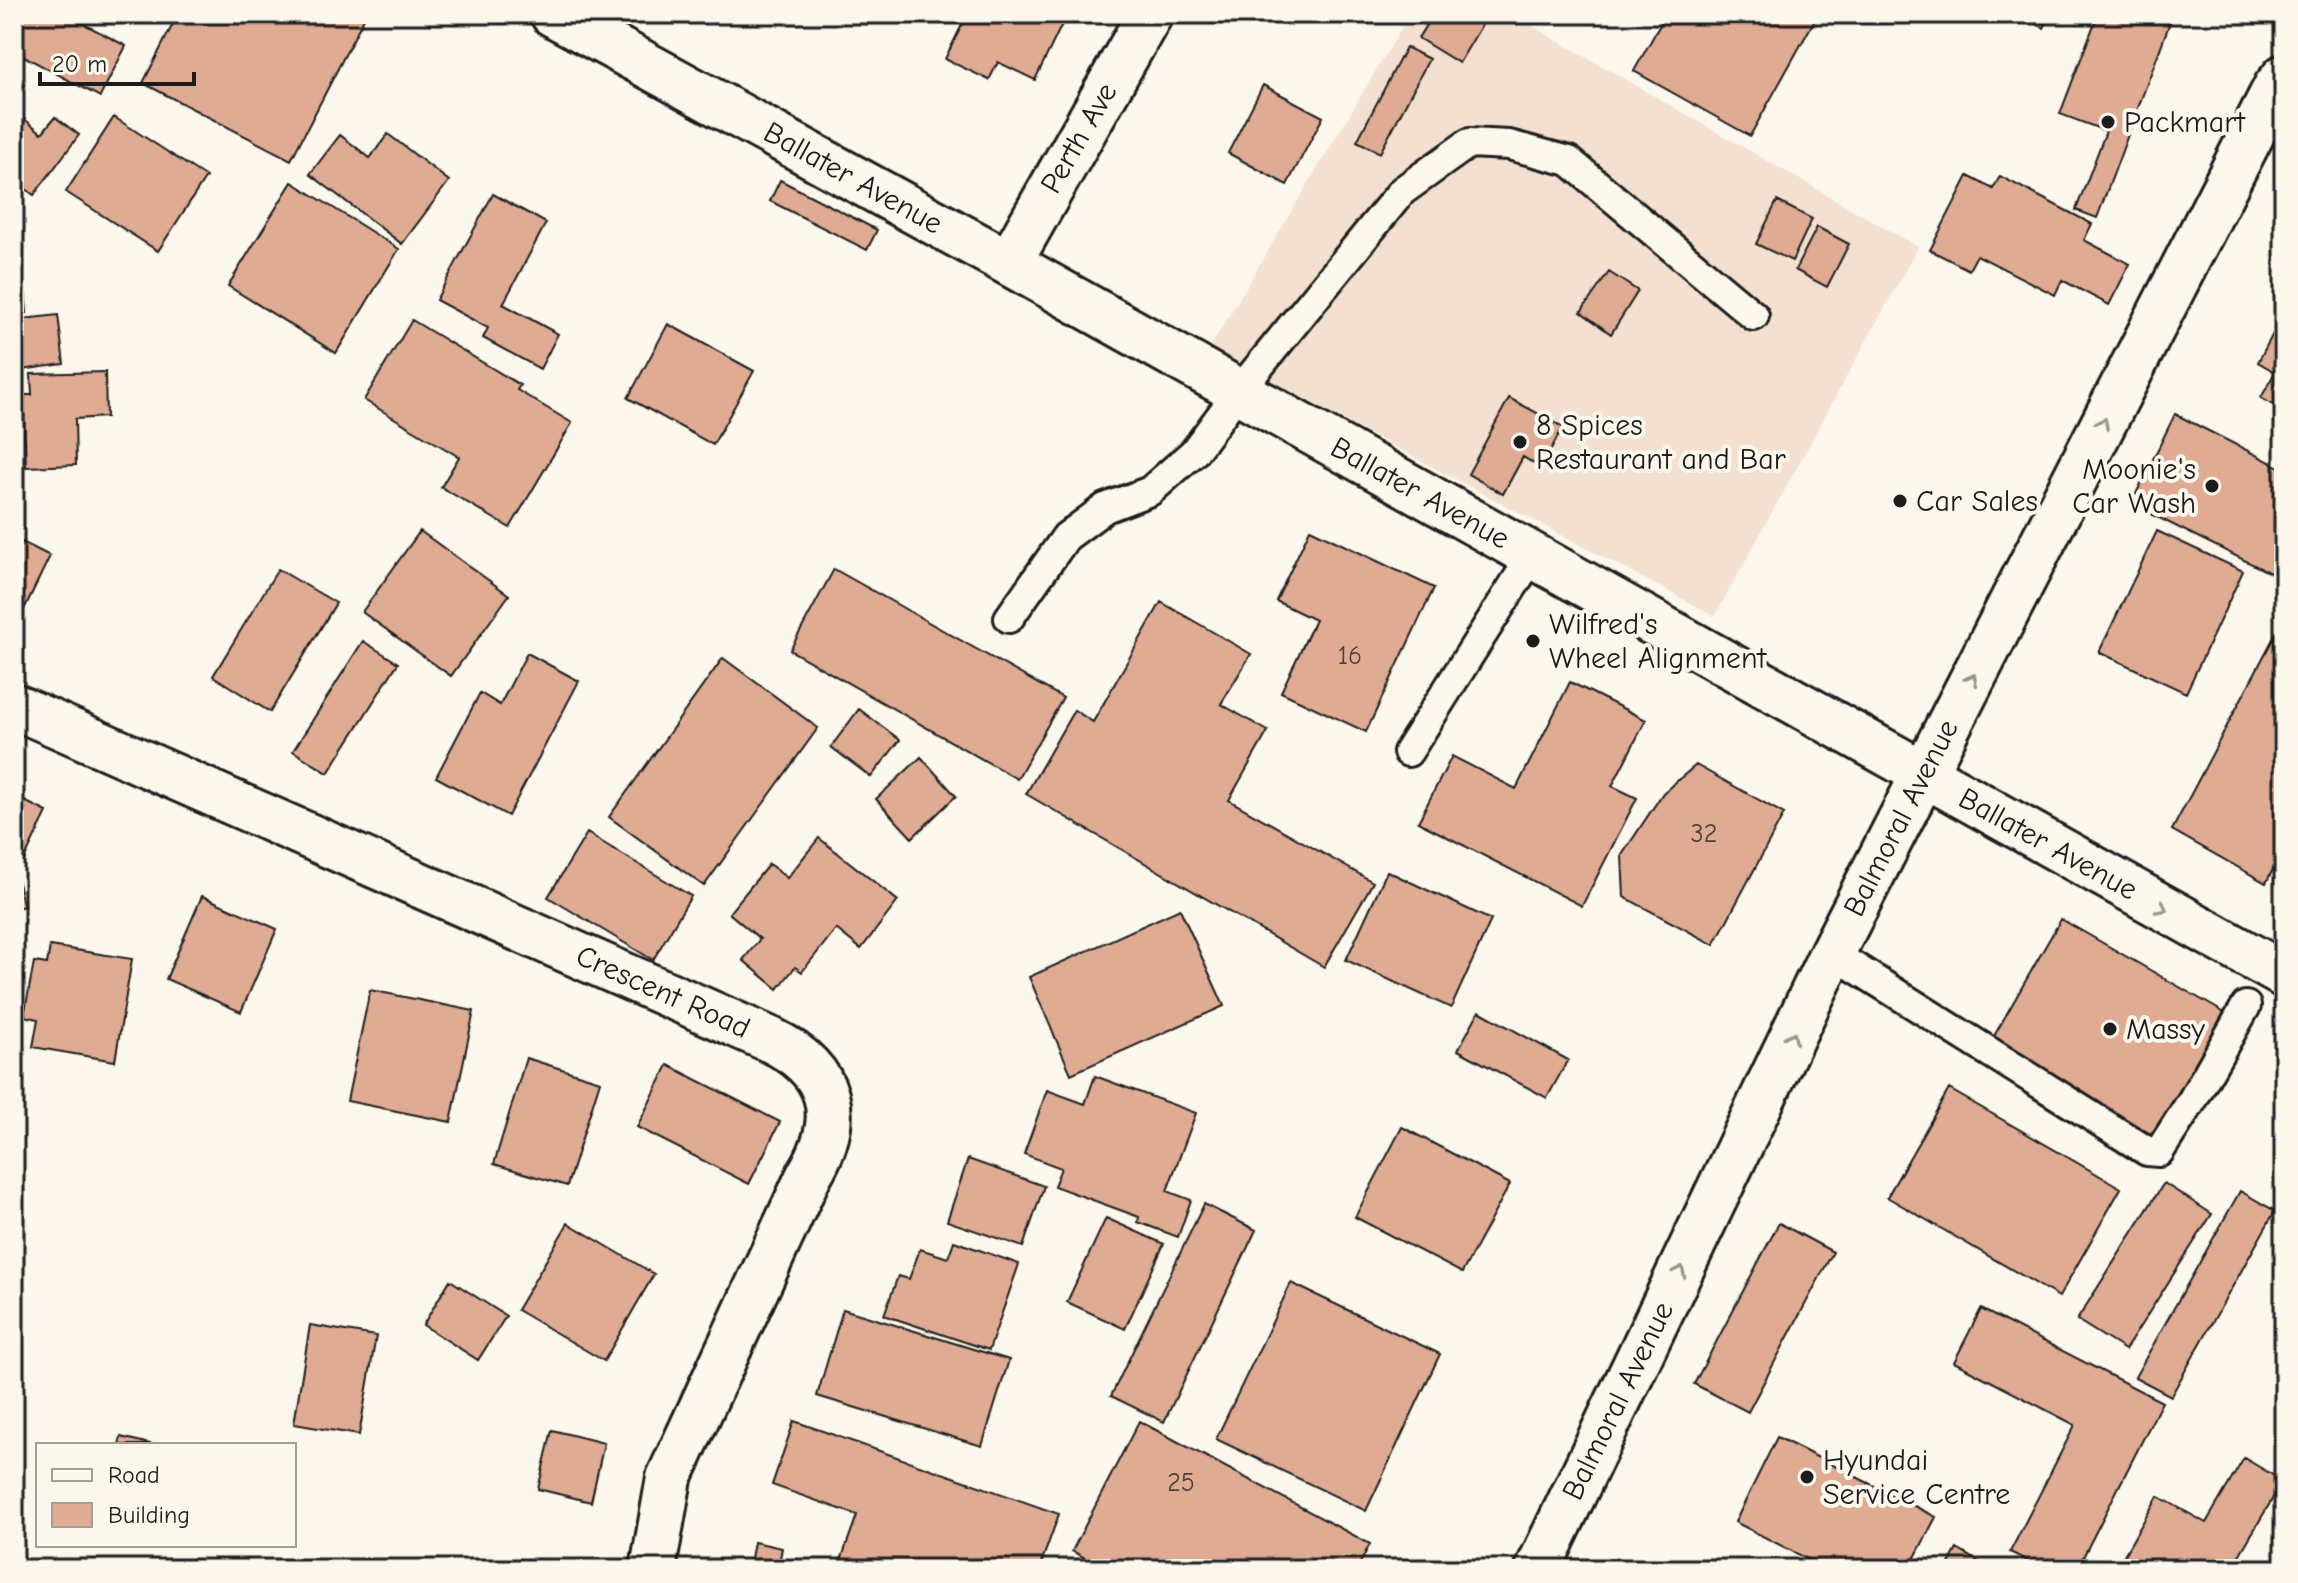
<svg xmlns="http://www.w3.org/2000/svg" width="2298" height="1583" font-family="'Comic Neue',sans-serif">
<style>
.built{fill:#f3e0d1}
.building{fill:#dfab93;stroke:#1c1c1c;stroke-width:2}
.lines{fill:none;stroke-linecap:round;stroke-linejoin:round}
.lane-casing{stroke:#1c1c1c;stroke-width:34}
.street-casing{stroke:#1c1c1c;stroke-width:50}
.primary-casing{stroke:#1c1c1c;stroke-width:50}
.lane{stroke:#fbf7ec;stroke-width:28}
.street{stroke:#fbf7ec;stroke-width:44}
.primary{stroke:#fbf7ec;stroke-width:44}
.oneway{stroke:#97948e}
.poi-dot{fill:#1c1c1c;stroke:#fbf7ec;stroke-width:3}
.labels{text-anchor:middle;dominant-baseline:central;stroke-width:8;stroke-linejoin:round;paint-order:stroke}
.number-label{font-size:26px;fill:#4d403a}
.poi-label{font-size:30px;fill:#1c1c1c;stroke:#fbf7ec;text-anchor:start}
.street-label{font-size:30px;fill:#1c1c1c;stroke:#fbf7ec}
</style>
<rect width="100%" height="100%" fill="#fbf7ec"/>
<filter id="ink" filterUnits="userSpaceOnUse"><feTurbulence type="fractalNoise" baseFrequency=".0125" numOctaves="2"/><feDisplacementMap in="SourceGraphic" scale="16" xChannelSelector="R" yChannelSelector="G"/><feConvolveMatrix kernelMatrix="1 2 1 2 8 2 1 2 1" color-interpolation-filters="sRGB"/></filter>
<g filter="url(#ink)">
<path class="built" d="M1410,14H1511L1918,247L1715,616L1209,349Z"/>
<path class="building" d="M14,14H65L126,46L100,97L14,51Z
M178,14H366L291,160L143,83Z
M950,14H1067L1035,80L998,62L989,80L945,59L964,21Z
M1433,14H1483L1487,16L1459,63L1418,38Z
M1666,14H1818L1750,136L1634,71Z
M2016,14H2051L2044,28Z
M2098,14H2173L2097,218L2076,210L2106,131L2060,114Z
M1406,47L1429,59L1380,153L1357,141Z
M1263,85L1323,117L1287,185L1228,153Z
M14,111L42,133L55,117L79,135L34,195L14,180Z
M114,117L206,177L158,251L66,192Z
M388,134L449,181L402,244L310,174L340,135L370,158Z
M1968,176L1993,189L2000,176L2092,224L2084,240L2130,264L2109,305L2062,280L2055,295L1977,255L1969,270L1930,250Z
M780,180L877,230L867,250L770,201Z
M292,182L399,249L336,353L228,286Z
M493,194L546,223L503,304L558,334L540,369L483,338L488,328L436,300Z
M1777,201L1812,219L1792,261L1756,244Z
M1817,227L1849,244L1827,287L1795,270Z
M23,269L27,313L14,314V270Z
M1609,272L1638,291L1611,334L1581,312Z
M2284,313V411L2261,398L2275,372L2258,362Z
M58,315L64,364L14,371V320Z
M412,320L520,385L517,390L572,423L510,528L441,487L459,457L364,400Z
M668,324L754,371L713,445L628,398Z
M105,372L106,417L75,419L76,465L26,467L23,395H32L31,374Z
M1509,398L1563,427L1541,468L1523,457L1503,494L1468,474Z
M14,409H19V510H14Z
M2175,414L2284,469V550L2272,574L2131,504Z
M1310,529L1434,588L1366,732L1281,692L1315,620L1276,601Z
M420,531L509,595L451,676L362,612Z
M2157,531L2243,571L2186,693L2099,652Z
M14,538L50,556L14,630Z
M278,569L336,603L270,712L213,676Z
M834,569L1063,698L1017,779L790,650Z
M1161,602L1251,654L1221,704L1268,731L1229,800L1373,882L1324,967L1026,794L1074,710L1093,722Z
M2284,618V848L2266,883L2172,830Z
M363,641L398,663L328,773L293,751Z
M527,653L579,681L508,816L436,777L480,693L500,705Z
M723,658L818,728L704,886L609,817Z
M1570,682L1646,720L1612,786L1637,798L1582,906L1418,822L1452,756L1516,789Z
M859,709L900,740L871,777L831,747Z
M921,757L956,796L912,838L876,799Z
M1696,765L1784,814L1714,945L1624,897L1622,855L1663,793Z
M14,796L47,812L24,860L14,856Z
M587,833L691,896L653,960L548,897Z
M819,838L898,901L861,949L836,929L802,972L795,967L778,989L743,960L760,939L729,913L769,864L787,878Z
M14,868L24,906L14,909Z
M1387,871L1491,920L1451,1008L1346,960Z
M202,896L277,929L241,1012L166,979Z
M1180,909L1224,1006L1071,1074L1029,977Z
M2061,919L2230,1016L2160,1139L1990,1043Z
M50,946L132,959L115,1061L33,1047L38,1019L24,1016L34,962L47,964Z
M370,990L474,1011L451,1122L347,1101Z
M1479,1011L1568,1060L1547,1098L1458,1050Z
M526,1058L600,1081L567,1186L494,1164Z
M668,1065L780,1122L749,1184L637,1127Z
M1095,1076L1196,1113L1167,1191L1191,1200L1178,1237L1138,1222L1139,1217L1054,1186L1061,1168L1024,1154L1047,1090L1085,1104Z
M1949,1089L2121,1188L2059,1297L1887,1197Z
M1402,1127L1510,1184L1462,1273L1355,1217Z
M968,1159L1044,1186L1023,1247L947,1221Z
M2164,1183L2212,1214L2125,1350L2077,1320Z
M2240,1191L2275,1211L2171,1396L2135,1377Z
M1204,1204L1256,1230L1164,1422L1111,1396Z
M1106,1218L1164,1244L1125,1329L1067,1302Z
M568,1223L654,1274L604,1361L517,1310Z
M1779,1223L1833,1252L1748,1412L1694,1384Z
M954,1241L1019,1264L989,1350L884,1315L898,1276L909,1279L920,1249L948,1258Z
M450,1280L506,1316L478,1360L423,1325Z
M1291,1283L1440,1354L1366,1511L1216,1439Z
M843,1309L1009,1360L982,1446L817,1396Z
M1981,1309L2162,1402L2077,1569H2044L2010,1552L2075,1425L1954,1362Z
M310,1325L376,1336L359,1435L294,1424Z
M794,1421L1059,1514L1039,1569H838L857,1515L772,1485Z
M1139,1421L1370,1544L1357,1569H1105L1072,1551Z
M552,1430L604,1443L591,1502L538,1489Z
M121,1437L154,1445H119Z
M1777,1437L1936,1517L1909,1569H1827L1735,1522Z
M2244,1458L2283,1481L2231,1569H2116L2158,1496L2206,1523Z
M754,1542L782,1548L778,1569H749Z
M1957,1549L1991,1569H1946Z"/>
<g class="lines">
<g class="lane-casing">
<path id="lane" d="M1009,618L1066,537L1105,508L1150,491L1194,452L1239,391L1402,191L1469,143L1509,145L1569,161L1754,316
M1408,752L1532,556
M1832,953L2147,1151L2159,1152L2193,1099L2246,1006"/>
</g>
<g class="street-casing">
<path id="street" d="M553,14L1009,263L2284,975
M1009,263L1150,14
M14,706L771,1040C833,1070 844,1117 809,1175L669,1478L653,1569"/>
</g>
<g class="primary-casing">
<path id="primary" d="M1538,1569L1832,953L2276,87L2284,77"/>
</g>
<use href="#lane" class="lane"/>
<use href="#street" class="street"/>
<use href="#primary" class="primary"/>
</g>
<defs><path id="oneway-chevron" d="M-2-3.5L2.5 0L-2 3.5" fill="none" stroke-width="1.6" stroke-linecap="round" stroke-linejoin="round" transform="scale(2)"/></defs>
<g class="oneway">
<use href="#oneway-chevron" transform="translate(2103 423) rotate(-63)"/>
<use href="#oneway-chevron" transform="translate(1972 679) rotate(-63)"/>
<use href="#oneway-chevron" transform="translate(2162 908) rotate(29)"/>
<use href="#oneway-chevron" transform="translate(1792 1037) rotate(-64)"/>
<use href="#oneway-chevron" transform="translate(1680 1271) rotate(-64)"/>
</g>
</g>
<g class="poi-dot">
<circle cx="2108" cy="122" r="8"/>
<circle cx="1520" cy="442" r="8"/>
<circle cx="2212" cy="486" r="8"/>
<circle cx="1900" cy="501" r="8"/>
<circle cx="1533" cy="641" r="8"/>
<circle cx="2110" cy="1029" r="8"/>
<circle cx="1807" cy="1477" r="8"/>
</g>
<g class="labels">
<g class="number-label">
<text x="1350" y="656">16</text>
<text x="1704" y="834">32</text>
<text x="1181" y="1483">25</text>
</g>
<g class="poi-label">
<text x="2124" y="122">Packmart</text>
<text x="1536" y="425">8 Spices<tspan x="1536" dy="34">Restaurant and Bar</tspan></text>
<text x="2196" y="469" text-anchor="end">Moonie's<tspan x="2196" dy="34">Car Wash</tspan></text>
<text x="1916" y="501">Car Sales</text>
<text x="1549" y="624">Wilfred's<tspan x="1549" dy="34">Wheel Alignment</tspan></text>
<text x="2126" y="1029">Massy</text>
<text x="1823" y="1460">Hyundai<tspan x="1823" dy="34">Service Centre</tspan></text>
</g>
<g class="street-label">
<text transform="translate(1079 138) rotate(-60)">Perth Ave</text>
<text transform="translate(853 178) rotate(29)">Ballater Avenue</text>
<text transform="translate(1420 493) rotate(29)">Ballater Avenue</text>
<text transform="translate(1901 818) rotate(-63)">Balmoral Avenue</text>
<text transform="translate(2048 844) rotate(29)">Ballater Avenue</text>
<text transform="translate(663 992) rotate(24)">Crescent Road</text>
<text transform="translate(1618 1401) rotate(-64)">Balmoral Avenue</text>
</g>
</g>
<rect width="2298" height="1583" fill="none" stroke="#fbf7ec" stroke-width="48"/>
<rect x="24" y="24" width="2250" height="1535" fill="none" stroke="#1c1c1c" stroke-width="3" filter="url(#ink)"/>
<rect x="36" y="1443" width="260" height="104" fill="#fbf7ec" stroke="#a29f99" stroke-width="2"/>
<rect x="52" y="1469" width="40" height="12" fill="#fbf7ec" stroke="#a29f99" stroke-width="2"/>
<text x="108" y="1483" font-size="24" fill="#1c1c1c">Road</text>
<rect x="52" y="1503" width="40" height="24" fill="#dfab93" stroke="#a29f99" stroke-width="2"/>
<text x="108" y="1523" font-size="24" fill="#1c1c1c">Building</text>
<path d="M40 72v12h154v-12" fill="none" stroke="#1c1c1c" stroke-width="4"/>
<text x="52" y="72" font-size="24" fill="#1c1c1c" stroke="#fbf7ec" stroke-width="6" paint-order="stroke">20 m</text>
</svg>
